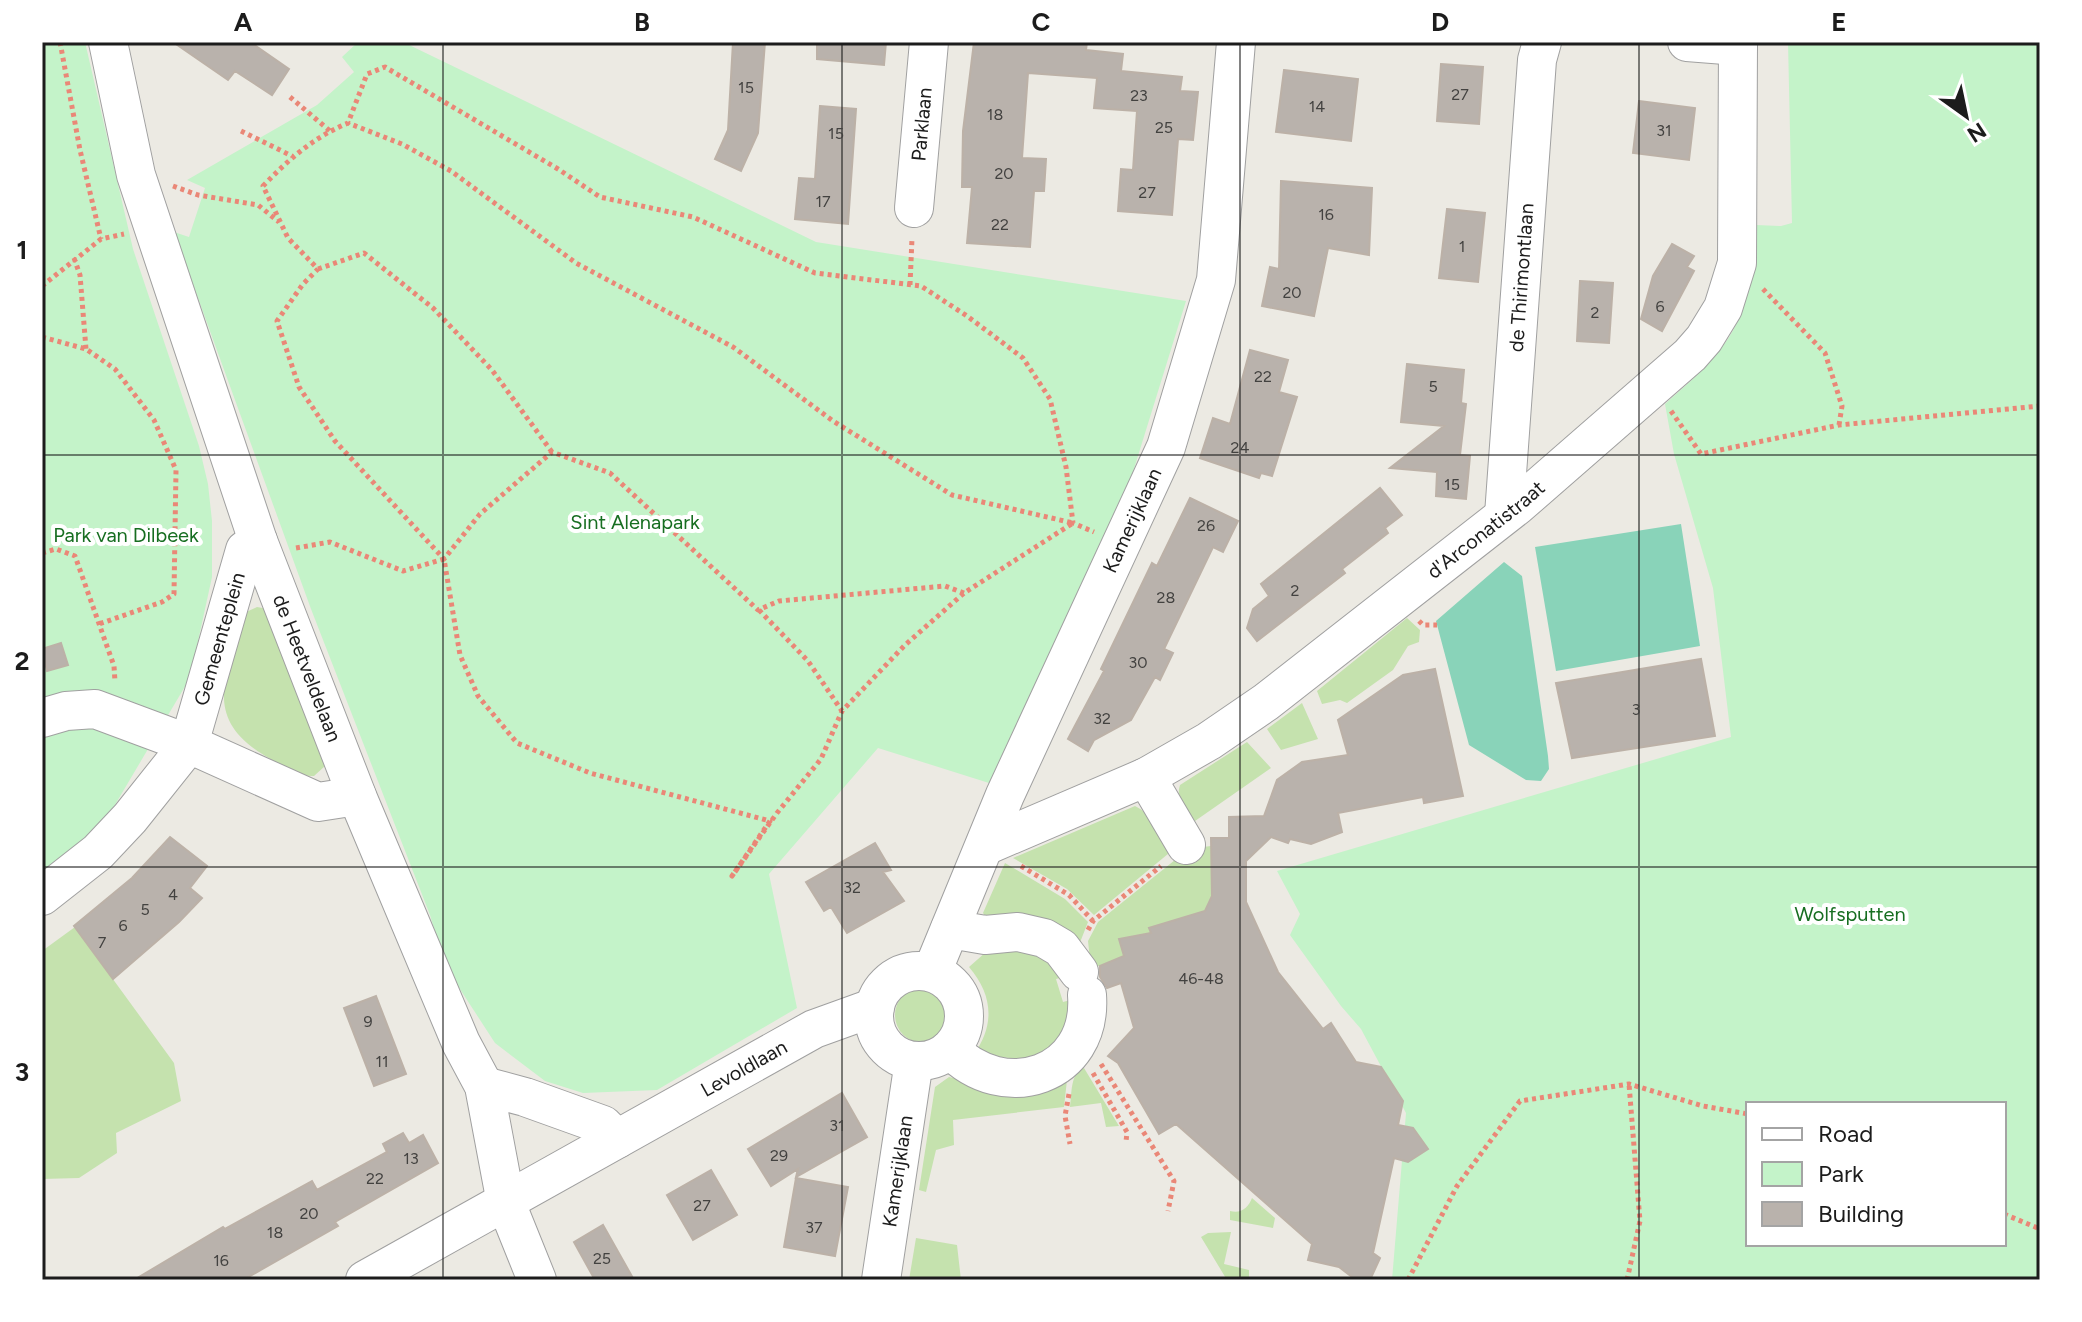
<svg xmlns="http://www.w3.org/2000/svg" width="2082" height="1322" font-family="Figtree,sans-serif">
<style>
.grass{fill:#c5e2ae}
.park{fill:#c4f3c9;fill-rule:evenodd}
.pitch{fill:#89d3b9}
.building{fill:#b9b2ac;stroke:#bcb1a7;stroke-width:2}
.lines{fill:none;stroke-linecap:round;stroke-linejoin:round}
.minor-casing{stroke:#a0a0a0;stroke-width:40}
.path{stroke:#ea8777;stroke-width:5;stroke-dasharray:4 4;stroke-linecap:butt}
.minor{stroke:#fff;stroke-width:38}
.grid{fill:none;stroke:#1c1c1c;stroke-width:2;stroke-opacity:0.55}
.labels{text-anchor:middle;dominant-baseline:central;stroke-width:8;stroke-linejoin:round;paint-order:stroke}
.number-label{font-size:16px;fill:#434240}
.street-label{font-size:20px;fill:#1c1c1c;stroke:#fff}
.park-label{font-size:20px;fill:#176e21;stroke:#fff}
.neatline{fill:none;stroke:#1c1c1c;stroke-width:3}
.grid-label{font-size:26px;text-anchor:middle;font-weight:bold;fill:#1c1c1c}
</style>
<rect width="100%" height="100%" fill="#eceae3"/>
<path class="grass" d="M257,607L268,609L325,766L314,776C298,777 283,766 269,758C199,719 227,675 244,613Z
M1407,618L1420,630L1419,642L1408,646L1393,670L1347,703L1340,700L1322,704L1317,691Z
M1302,703L1318,739L1281,750L1267,729Z
M1247,742L1271,768L1195,821C1186,809 1175,800 1180,785Z
M1135,806C1152,814 1163,834 1174,849L1094,915L1067,889L1013,858Z
M1201,839L1203,847L1211,846L1212,896L1205,911L1149,928L1151,933L1120,939L1124,956L1091,969L1088,941L1098,922Z
M1005,863L1065,899L1088,922L1079,945C1039,912 1035,915 985,916L983,913Z
M75,927L174,1063L181,1101L116,1133L117,1153L79,1178L42,1179V951Z
M1010,941L1071,975L1056,979L1063,1002L1078,998V1012L1045,1062L974,1054C995,1025 993,995 969,967L986,952Z
M895 1015a28 28 0 1 1 56 0a28 28 0 1 1-56 0Z
M1084,1068L1119,1126L1106,1127L1101,1103L1070,1107C1072,1093 1070,1073 1084,1068Z
M949,1077C961,1079 968,1085 979,1090C1009,1103 1040,1096 1067,1080L1064,1107L953,1120L954,1145L936,1150L926,1192L919,1190L935,1087Z
M1252,1198L1275,1218L1273,1228L1230,1220V1211C1241,1214 1248,1208 1252,1198Z
M1231,1232L1224,1264L1249,1270V1278L1261,1280H1227L1201,1237L1208,1233Z
M916,1238L957,1245L961,1280H909Z"/>
<path class="park" d="M42,42H85L133,249L199,446L208,484L212,521V577L190,678L109,815L71,850L42,872Z
M358,42H403L816,242L1186,301L1133,472L989,783L878,748L769,874L797,1008L657,1090L583,1093L545,1081L495,1043L445,966L430,915L311,609L174,232L189,237L205,188L187,180L317,105L354,72L342,57Z
M1788,42H2040V1280H1392L1406,1113L1361,1029L1341,1006L1290,935L1300,914L1277,871L1731,737L1713,588L1674,454L1665,404C1693,379 1724,354 1739,318C1751,290 1751,255 1756,225L1781,226L1792,223ZM1748,1104H2004V1244H1748Z"/>
<path class="pitch" d="M1681,524L1700,646L1556,671L1535,547Z
M1504,562L1522,576L1548,756L1549,769L1541,781L1526,780L1469,745L1436,621Z"/>
<path class="building" d="M173,42H250L289,69L272,95L235,71L228,80Z
M733,42H765L758,133L741,171L715,159L728,130Z
M817,42H886L884,65L817,59Z
M974,42H1087L1086,50L1123,54L1121,71L1182,77L1180,91L1198,92L1193,140L1178,139L1172,215L1118,211L1121,169L1133,170L1137,111L1094,108L1097,78L1028,73L1022,158L1046,159L1044,191H1034L1030,247L967,243L972,187H962L963,131Z
M1441,64L1483,67L1479,124L1437,121Z
M1284,70L1358,79L1351,141L1276,132Z
M1639,101L1695,108L1689,160L1633,153Z
M820,106L856,109L848,224L795,219L799,178L815,179Z
M1281,181L1372,188L1369,255L1328,248L1314,316L1262,306L1270,267L1279,269Z
M1447,209L1485,213L1478,282L1439,278Z
M1672,244L1694,256L1687,267L1694,271L1662,331L1641,319L1653,276Z
M1580,281L1613,283L1609,343L1577,341Z
M1250,350L1288,360L1279,392L1297,397L1272,476L1261,473L1259,478L1200,458L1213,418L1230,424Z
M1407,364L1464,370L1461,403L1466,404L1460,455L1470,456L1466,499L1436,496L1437,472L1390,468L1444,426L1401,422Z
M1380,488L1402,515L1385,528L1388,533L1342,569L1345,573L1257,641L1247,628L1253,609L1269,596L1261,584Z
M1190,498L1238,521L1223,552L1213,547L1164,649L1173,653L1160,680L1155,677L1131,720L1094,740L1088,751L1068,739L1104,671L1101,669L1152,563L1157,566Z
M61,643L68,665L47,671L42,649Z
M1701,659L1715,736L1572,758L1556,683Z
M1435,669L1463,796L1424,803L1423,797L1338,813L1342,832L1311,844L1290,839L1288,843L1271,837L1246,861V902L1278,972L1323,1029L1331,1023L1356,1062L1381,1067L1403,1101L1398,1125L1413,1128L1428,1149L1408,1162L1394,1158L1373,1253L1380,1258L1370,1280H1356L1339,1267L1308,1260L1312,1244L1176,1124L1159,1134L1118,1063L1108,1056L1134,1028L1121,983L1107,988L1100,977V966L1124,956L1119,939L1151,933L1149,928L1205,911L1212,896L1211,838H1229V817L1264,816L1277,780L1302,762L1348,755L1338,720L1403,675Z
M170,837L207,866L190,888L202,898L179,922L113,979L74,926L132,878Z
M875,843L891,870L883,872L904,901L847,933L831,907L824,911L806,882Z
M376,996L406,1074L374,1086L344,1008Z
M842,1093L867,1137L796,1177L798,1169L771,1186L748,1149Z
M403,1133L409,1143L423,1135L438,1163L335,1222L338,1226L243,1280H134L223,1227L225,1229L312,1181L317,1190L387,1152L383,1144Z
M711,1170L737,1215L693,1240L667,1195Z
M796,1178L848,1187L835,1256L784,1247Z
M603,1225L634,1280H595L574,1242Z"/>
<g class="lines">
<g class="minor-casing">
<g id="minor">
<path id="s1" d="M108,42L136,175L258,541L357,796L461,1043L484,1086L506,1203L537,1280"/>
<path d="M1687,42L1738,46"/>
<path id="s2" d="M914,208L929,42"/>
<path id="s3" d="M1504,515L1537,60L1542,42"/>
<path d="M42,718L66,711L95,709L189,744L318,802L357,796"/>
<path d="M1146,777L1186,845"/>
<path id="s4" d="M985,846L1146,777L1209,741L1266,702L1518,505L1690,355L1704,339L1723,308L1737,263L1738,42"/>
<path id="s5" d="M42,896L98,852L130,818L189,744L245,550L258,541"/>
<path d="M950,929L985,935L1018,932L1044,938L1061,948L1079,972"/>
<circle cx="919" cy="1016" r="45"/>
<path id="s6" d="M932,972L1005,795L1166,447L1216,280L1236,42"/>
<path d="M950,1049C1004,1105 1093,1076 1087,995"/>
<path d="M484,1086L525,1097L603,1125L617,1139"/>
<path id="s7" d="M365,1280L814,1029L875,1007"/>
<path id="s8" d="M881,1280L914,1061"/>
</g>
</g>
<path class="path" d="M60,42L80,150L101,239
M290,97L330,131
M241,131L292,156
M173,186L198,195L258,205L279,222
M74,258L80,275L86,349
M318,269L364,253L433,308L492,370L552,452
M910,285L912,238
M42,286L101,239L124,234
M1763,289L1825,353L1842,406L1839,425
M42,337L86,349L115,369L154,420L176,470L174,594L162,602L99,624
M1671,411L1701,454L1839,425L2040,406
M296,548L330,542L403,571L444,559L460,655L478,696L517,743L590,773L770,821L732,876L777,813L821,759L842,711L905,645L964,593L1073,523L952,495L833,421L733,347L576,263L451,171L402,144L348,123
M42,553L56,549L75,556L114,666L115,682
M964,593L945,586L779,601L758,610L610,473L552,452L480,514L444,559L335,441L299,387L277,321L303,284L318,269L288,238L263,186C289,159 314,137 348,123L367,74L385,67L558,169L600,197L693,217L815,273L921,286L967,316L1023,358L1050,399L1066,467L1073,523L1094,532
M759,610L808,661L842,711
M1419,621L1423,625H1437
M1021,866L1069,895L1093,921
M1088,930L1093,921L1161,866
M1101,1064L1174,1181L1168,1211
M1093,1073L1127,1132L1126,1142
M1069,1094L1065,1116L1070,1144
M2004,1214L2040,1229
M1408,1280L1457,1186L1520,1101L1629,1084L1703,1106L1748,1114
M1627,1280L1640,1221L1629,1084"/>
<use href="#minor" class="minor"/>
</g>
<path class="grid" d="M443,42V1280M842,42V1280M1240,42V1280M1639,42V1280M42,455H2040M42,867H2040"/>
<g class="labels">
<g class="number-label">
<text x="746" y="87">15</text>
<text x="1460" y="94">27</text>
<text x="1139" y="95">23</text>
<text x="1317" y="106">14</text>
<text x="995" y="114">18</text>
<text x="1164" y="127">25</text>
<text x="1664" y="130">31</text>
<text x="836" y="133">15</text>
<text x="1004" y="173">20</text>
<text x="1147" y="192">27</text>
<text x="823" y="201">17</text>
<text x="1326" y="214">16</text>
<text x="1000" y="224">22</text>
<text x="1462" y="246">1</text>
<text x="1292" y="292">20</text>
<text x="1660" y="306">6</text>
<text x="1595" y="312">2</text>
<text x="1263" y="376">22</text>
<text x="1433" y="386">5</text>
<text x="1240" y="447">24</text>
<text x="1452" y="484">15</text>
<text x="1206" y="525">26</text>
<text x="1295" y="590">2</text>
<text x="1166" y="597">28</text>
<text x="1138" y="662">30</text>
<text x="1636" y="709">3</text>
<text x="1102" y="718">32</text>
<text x="852" y="887">32</text>
<text x="173" y="894">4</text>
<text x="145" y="909">5</text>
<text x="123" y="925">6</text>
<text x="102" y="942">7</text>
<text x="1201" y="978">46-48</text>
<text x="368" y="1021">9</text>
<text x="382" y="1061">11</text>
<text x="837" y="1125">31</text>
<text x="779" y="1155">29</text>
<text x="411" y="1158">13</text>
<text x="375" y="1178">22</text>
<text x="702" y="1205">27</text>
<text x="309" y="1213">20</text>
<text x="814" y="1227">37</text>
<text x="275" y="1232">18</text>
<text x="602" y="1258">25</text>
<text x="221" y="1260">16</text>
</g>
<g class="street-label">
<text stroke="none"><textPath href="#s2" startOffset="84">Parklaan</textPath></text>
<text stroke="none"><textPath href="#s3" startOffset="238">de Thirimontlaan</textPath></text>
<text stroke="none"><textPath href="#s6" startOffset="494">Kamerijklaan</textPath></text>
<text stroke="none"><textPath href="#s4" startOffset="596">d'Arconatistraat</textPath></text>
<text stroke="none"><textPath href="#s5" startOffset="322">Gemeenteplein</textPath></text>
<text stroke="none"><textPath href="#s1" startOffset="658">de Heetveldelaan</textPath></text>
<text stroke="none"><textPath href="#s7" startOffset="434">Levoldlaan</textPath></text>
<text stroke="none"><textPath href="#s8" startOffset="110">Kamerijklaan</textPath></text>
</g>
<g class="park-label">
<text x="635" y="522">Sint Alenapark</text>
<text x="126" y="535">Park van Dilbeek</text>
<text x="1850" y="914">Wolfsputten</text>
</g>
</g>
<rect width="2082" height="1322" fill="none" stroke="#ffffff" stroke-width="88"/>
<rect x="1746" y="1102" width="260" height="144" fill="#ffffff" stroke="#a4a4a4" stroke-width="2"/>
<rect x="1762" y="1128" width="40" height="12" fill="#ffffff" stroke="#a4a4a4" stroke-width="2"/>
<text x="1818" y="1142" font-size="24" fill="#1c1c1c">Road</text>
<rect x="1762" y="1162" width="40" height="24" fill="#c4f3c9" stroke="#a4a4a4" stroke-width="2"/>
<text x="1818" y="1182" font-size="24" fill="#1c1c1c">Park</text>
<rect x="1762" y="1202" width="40" height="24" fill="#b9b2ac" stroke="#a4a4a4" stroke-width="2"/>
<text x="1818" y="1222" font-size="24" fill="#1c1c1c">Building</text>
<g transform="translate(1966 116) rotate(147)" stroke="#ffffff" stroke-width="6" paint-order="stroke">
<path d="M0-6L14 30L0 20L-14 30Z" fill="#1c1c1c"/>
<text y="-12" font-size="22" font-weight="bold" text-anchor="middle" fill="#1c1c1c">N</text>
</g>
<rect x="44" y="44" width="1994" height="1234" class="neatline"/>
<g class="grid-label">
<text x="243" y="31">A</text>
<text x="642" y="31">B</text>
<text x="1041" y="31">C</text>
<text x="1440" y="31">D</text>
<text x="1839" y="31">E</text>
<text x="22" y="259">1</text>
<text x="22" y="670">2</text>
<text x="22" y="1081">3</text>
</g>
</svg>
